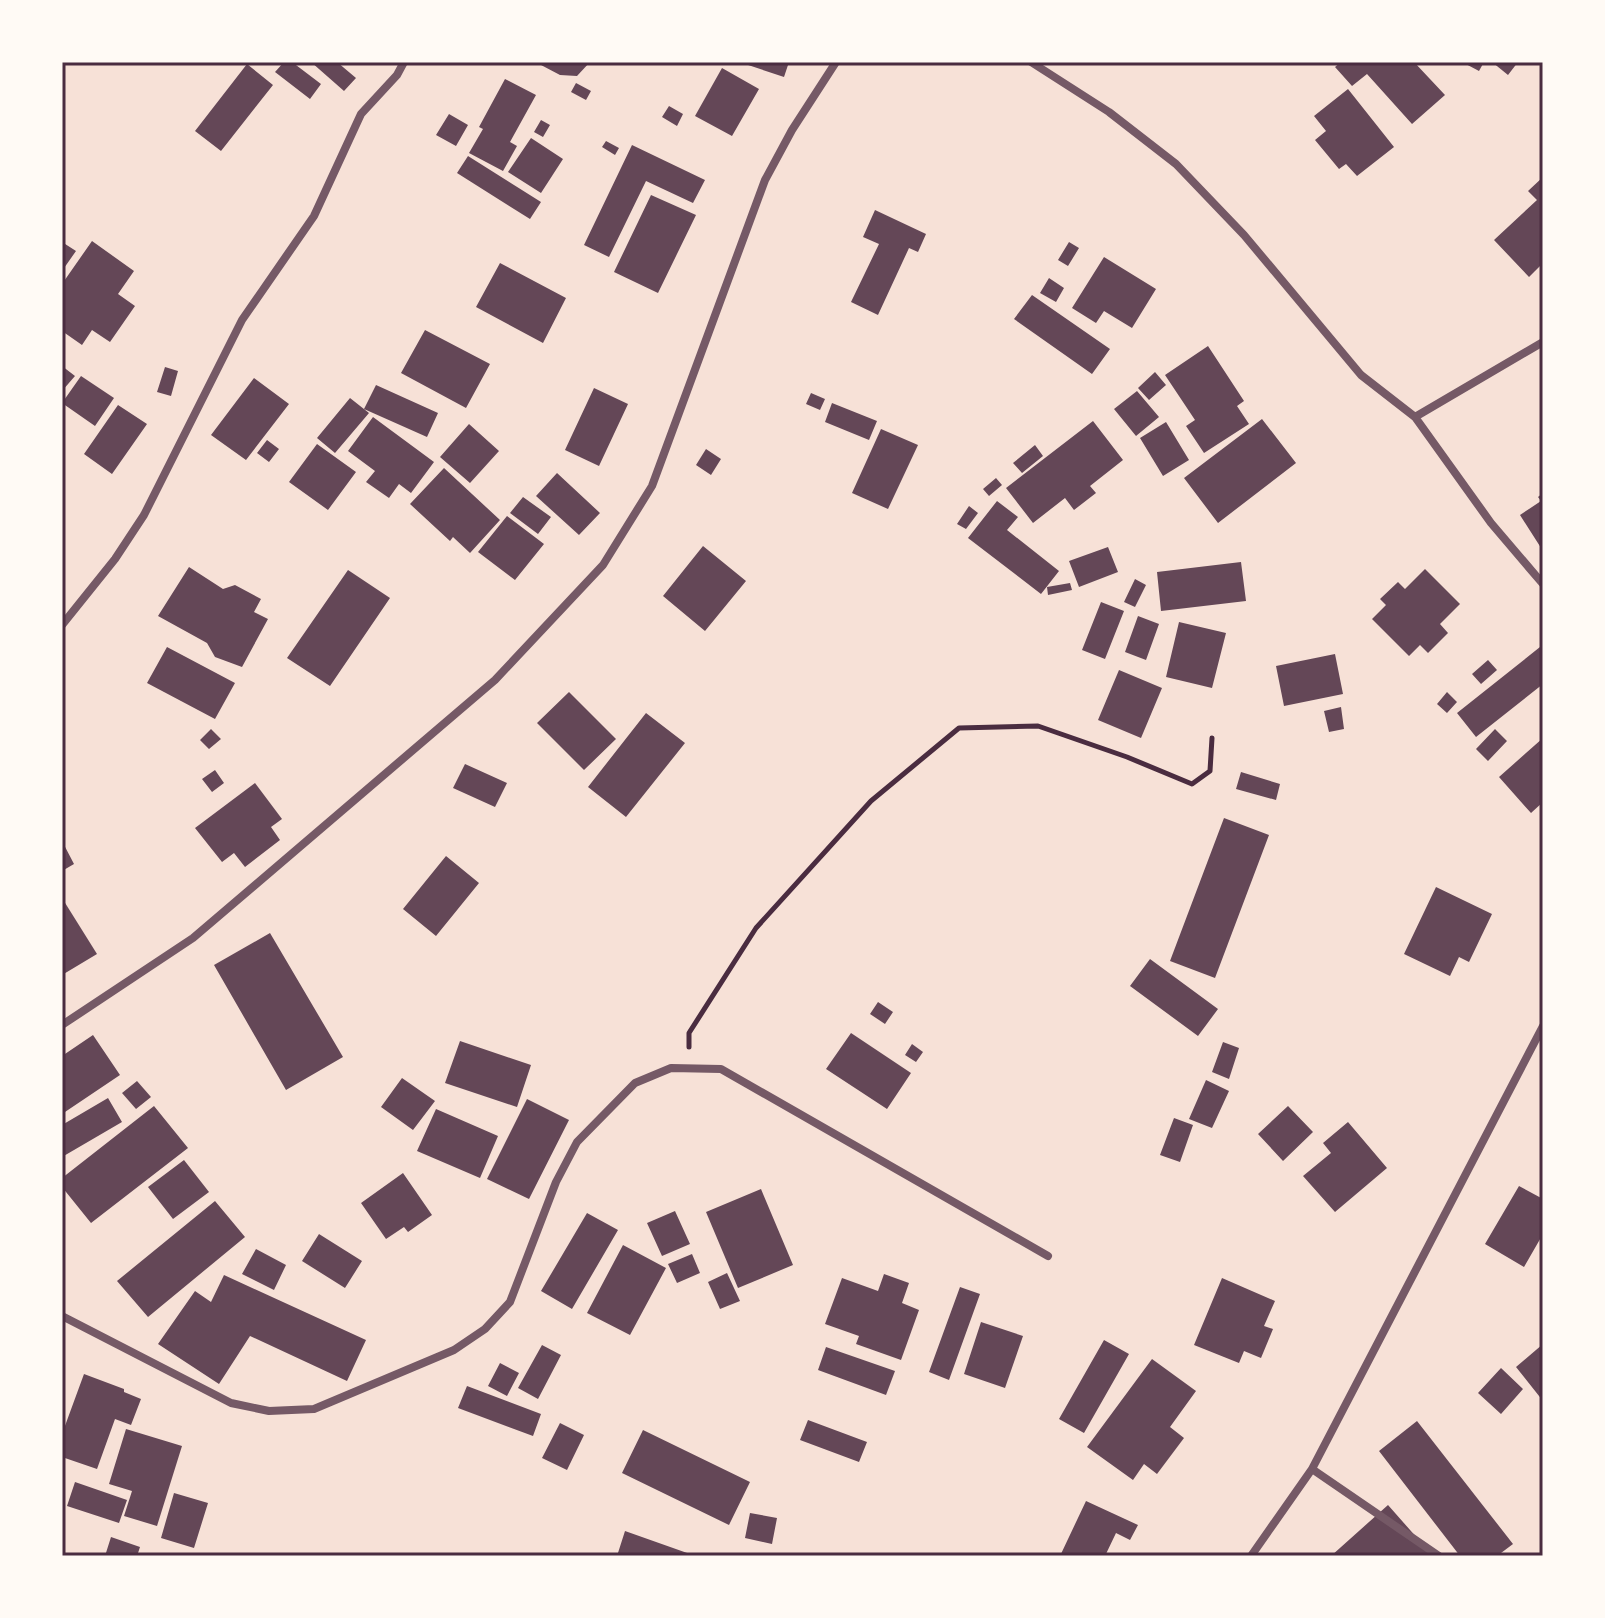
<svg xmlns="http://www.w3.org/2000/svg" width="1605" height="1618" font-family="'Golos Text',sans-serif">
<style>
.building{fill:#644757}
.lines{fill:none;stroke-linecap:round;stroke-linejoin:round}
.path{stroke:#4a2c40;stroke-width:5}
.minor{stroke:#755966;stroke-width:8}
.neatline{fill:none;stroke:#4a2c40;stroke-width:3}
</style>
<rect width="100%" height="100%" fill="#f7e1d7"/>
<path class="building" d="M284,62H292L321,84L310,99L275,72Z
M311,62H337L356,78L344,91Z
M540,62H590L577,76L560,75L541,65Z
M739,62H789L784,77Z
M1341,62H1414L1445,95L1412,124L1367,74L1352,86L1335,67Z
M1462,62H1484L1479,71Z
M1492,62H1518L1508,75Z
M247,64L273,85L221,151L195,131Z
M722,68L759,89L732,136L695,116Z
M505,79L536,95L510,142L517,146L503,171L469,153L483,129L479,127Z
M576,83L591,91L586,100L571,92Z
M1348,89L1394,147L1357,176L1346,164L1339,169L1315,140L1326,131L1314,116Z
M669,106L683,114L677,126L662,117Z
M449,114L468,125L456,146L436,135Z
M541,120L550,125L543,137L534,132Z
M531,138L563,159L541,193L508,172Z
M606,141L619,148L615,155L602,147Z
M632,145L705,180L693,203L646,181L609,257L584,245Z
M468,156L541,202L530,219L457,173Z
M1543,177V263L1529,277L1494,240L1537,200L1528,191Z
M651,195L696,215L658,293L614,272Z
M875,210L926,234L918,252L909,248L878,315L851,302L879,244L863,237Z
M92,241L134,271L118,294L135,306L110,342L92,330L82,345L62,331V284Z
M62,242L76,251L62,271Z
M1069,242L1079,248L1068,266L1058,260Z
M1104,257L1156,289L1132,328L1104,311L1096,323L1072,308Z
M500,263L566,298L543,343L476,307Z
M1049,278L1064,288L1056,302L1040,293Z
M1032,295L1110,349L1092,374L1014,319Z
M425,330L490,364L466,408L401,373Z
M1208,346L1244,401L1237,406L1249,424L1204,453L1186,426L1195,420L1165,375Z
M62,366L75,376L62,391Z
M165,367L178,371L171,396L157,392Z
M1155,372L1166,385L1149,400L1138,388Z
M81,376L114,398L95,426L62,403Z
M254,378L289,404L246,460L211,435Z
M376,385L438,413L427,437L364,409Z
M594,388L628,404L599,466L565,450Z
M1137,391L1159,417L1136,436L1114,409Z
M811,393L825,399L820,410L806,404Z
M350,398L369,413L335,453L317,438Z
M832,403L877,421L869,440L825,422Z
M118,405L147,424L112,474L84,454Z
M373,417L434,462L411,493L399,484L389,498L366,482L375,471L348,451Z
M1262,419L1296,463L1218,523L1184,478Z
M1093,421L1123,460L1090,486L1096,493L1074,510L1065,498L1033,523L1006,488Z
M1166,422L1189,460L1163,476L1140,438Z
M469,424L499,451L470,483L440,457Z
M881,429L918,445L888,509L852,493Z
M267,440L279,449L269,462L257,453Z
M317,444L356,472L328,510L289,482Z
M1035,445L1043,456L1022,473L1013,463Z
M706,449L721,459L711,475L696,465Z
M444,468L500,520L470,553L453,537L450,541L410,504Z
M557,473L600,513L579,535L536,496Z
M996,478L1002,485L989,496L983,489Z
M1543,493V551L1520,515L1541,501L1538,497Z
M523,497L551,517L538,534L510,513Z
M997,501L1018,517L1007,530L1059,571L1041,594L968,538Z
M969,506L978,513L966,529L957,524Z
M507,516L544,544L515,580L478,552Z
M703,546L746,581L705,631L663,596Z
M1108,547L1118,572L1079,587L1069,561Z
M1241,562L1246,601L1161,611L1157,572Z
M189,567L223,589L235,585L261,599L254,612L268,619L242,667L215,657L207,643L158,616Z
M1425,569L1460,604L1440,624L1448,633L1428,653L1420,645L1409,656L1372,619L1386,605L1380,599L1398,582L1405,589Z
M348,570L390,598L330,686L287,658Z
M1135,579L1146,585L1135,607L1124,602Z
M1070,583L1072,590L1048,595L1047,587Z
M1101,602L1124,611L1105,659L1082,650Z
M1138,616L1159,624L1146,660L1125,652Z
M1179,622L1226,633L1212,688L1166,677Z
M167,647L235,683L215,719L147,683Z
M1540,647L1543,651V684L1476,737L1457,713Z
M1335,654L1343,694L1284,706L1276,666Z
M1488,660L1497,670L1481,684L1472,674Z
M1119,670L1162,688L1141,738L1098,720Z
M569,692L616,739L584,770L537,723Z
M1447,692L1457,702L1447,713L1437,704Z
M1341,707L1344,729L1329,732L1324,711Z
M646,713L685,743L626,817L588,787Z
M211,729L221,739L209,749L200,740Z
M1495,729L1507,741L1488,761L1476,749Z
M1543,738V802L1531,813L1499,777Z
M465,764L507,783L495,807L453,788Z
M215,770L224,783L212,792L202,779Z
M1241,772L1280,784L1276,800L1236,789Z
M255,783L282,819L271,827L280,840L245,867L234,853L222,862L195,828Z
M1224,818L1269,835L1215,978L1170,961Z
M62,841L74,864L62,871Z
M446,856L479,883L436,936L403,909Z
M1436,887L1492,914L1469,962L1459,957L1450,976L1404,954Z
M62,898L97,954L62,975Z
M270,933L343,1057L286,1090L214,965Z
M1150,959L1218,1009L1198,1036L1130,986Z
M878,1002L893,1012L885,1024L870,1014Z
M851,1033L911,1073L887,1109L826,1069Z
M93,1035L120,1075L62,1114V1056Z
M460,1041L531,1065L517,1107L445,1083Z
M1223,1042L1239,1048L1229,1079L1212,1072Z
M912,1044L923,1052L916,1062L905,1055Z
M402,1078L435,1101L413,1130L381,1107Z
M1206,1080L1229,1091L1212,1128L1189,1119Z
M137,1081L151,1097L136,1109L122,1093Z
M108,1098L122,1122L62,1157V1125Z
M527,1099L569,1120L529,1199L487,1179Z
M154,1106L188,1148L91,1223L62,1187V1178Z
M1288,1106L1313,1132L1283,1161L1258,1134Z
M436,1109L498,1136L480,1178L417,1151Z
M1174,1118L1193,1125L1180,1162L1160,1155Z
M1348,1122L1387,1168L1335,1212L1303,1176L1331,1153L1323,1143Z
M184,1160L209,1192L173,1219L148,1187Z
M403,1173L432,1215L408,1232L404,1227L386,1239L361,1203Z
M1519,1186L1543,1199V1234L1524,1267L1485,1244Z
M761,1189L793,1265L738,1288L706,1212Z
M215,1201L245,1237L148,1317L117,1281Z
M675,1211L690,1244L662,1256L647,1223Z
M587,1213L618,1230L572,1309L541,1291Z
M319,1234L362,1261L345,1288L302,1261Z
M623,1245L666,1268L630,1335L587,1313Z
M256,1249L286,1265L274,1290L242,1274Z
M692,1254L700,1273L677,1283L668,1264Z
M727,1273L740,1301L720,1309L708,1282Z
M884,1274L909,1283L902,1303L919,1310L901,1360L856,1344L859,1336L825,1324L842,1278L878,1291Z
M224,1275L366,1340L347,1381L250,1336L219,1384L158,1344L195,1291L211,1302Z
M1222,1278L1275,1301L1264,1326L1273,1329L1261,1358L1244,1351L1239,1363L1194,1345Z
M960,1287L980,1294L949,1380L929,1372Z
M981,1322L1023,1336L1005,1388L964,1374Z
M1104,1340L1129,1354L1084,1433L1059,1419Z
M1543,1344V1401L1516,1367Z
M542,1345L561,1355L538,1399L518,1388Z
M826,1347L895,1371L886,1395L818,1370Z
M1152,1359L1196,1391L1170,1427L1184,1438L1157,1474L1144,1464L1133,1480L1087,1447Z
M500,1363L519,1373L507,1396L488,1386Z
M1501,1368L1523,1389L1501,1414L1478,1393Z
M84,1374L124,1389V1392L141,1399L131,1425L115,1419L97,1469L62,1457V1434Z
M467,1386L541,1414L533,1436L458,1408Z
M808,1420L867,1442L859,1462L800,1440Z
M1417,1421L1513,1544L1497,1556H1460L1379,1451Z
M560,1423L584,1435L567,1470L542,1458Z
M126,1429L182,1446L157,1526L124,1516L132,1491L109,1484Z
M643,1430L750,1482L729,1525L622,1473Z
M75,1482L127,1500L119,1523L67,1506Z
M174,1493L208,1503L194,1548L161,1538Z
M1086,1501L1138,1525L1130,1540L1116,1533L1105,1556H1060Z
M1388,1505L1433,1556H1331Z
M750,1513L777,1518L772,1544L745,1538Z
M625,1531L690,1554L689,1556H617Z
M111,1537L140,1547L137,1556H105Z"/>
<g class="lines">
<path class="path" d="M689,1047V1033L756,928L871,801L959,728L1038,726L1127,757L1192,784L1210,771L1212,738"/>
<path class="minor" d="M1031,62L1109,112L1176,164L1244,235L1361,375L1415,417L1543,342
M1415,417L1491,523L1543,584
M62,625L115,559L144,515L242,320L314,216L361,114L397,75L404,62
M62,1025L193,938L495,680L603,565L652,486L765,180L792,130L836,62
M62,1316L231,1403L269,1411L314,1409L454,1350L485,1329L510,1302L556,1182L577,1142L635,1083L671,1068L721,1069L1048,1256
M1312,1469L1439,1556
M1251,1556L1312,1469L1543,1026"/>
</g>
<rect width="1605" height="1618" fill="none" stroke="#fffaf5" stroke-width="128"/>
<rect x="64" y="64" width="1477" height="1490" class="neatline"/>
</svg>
